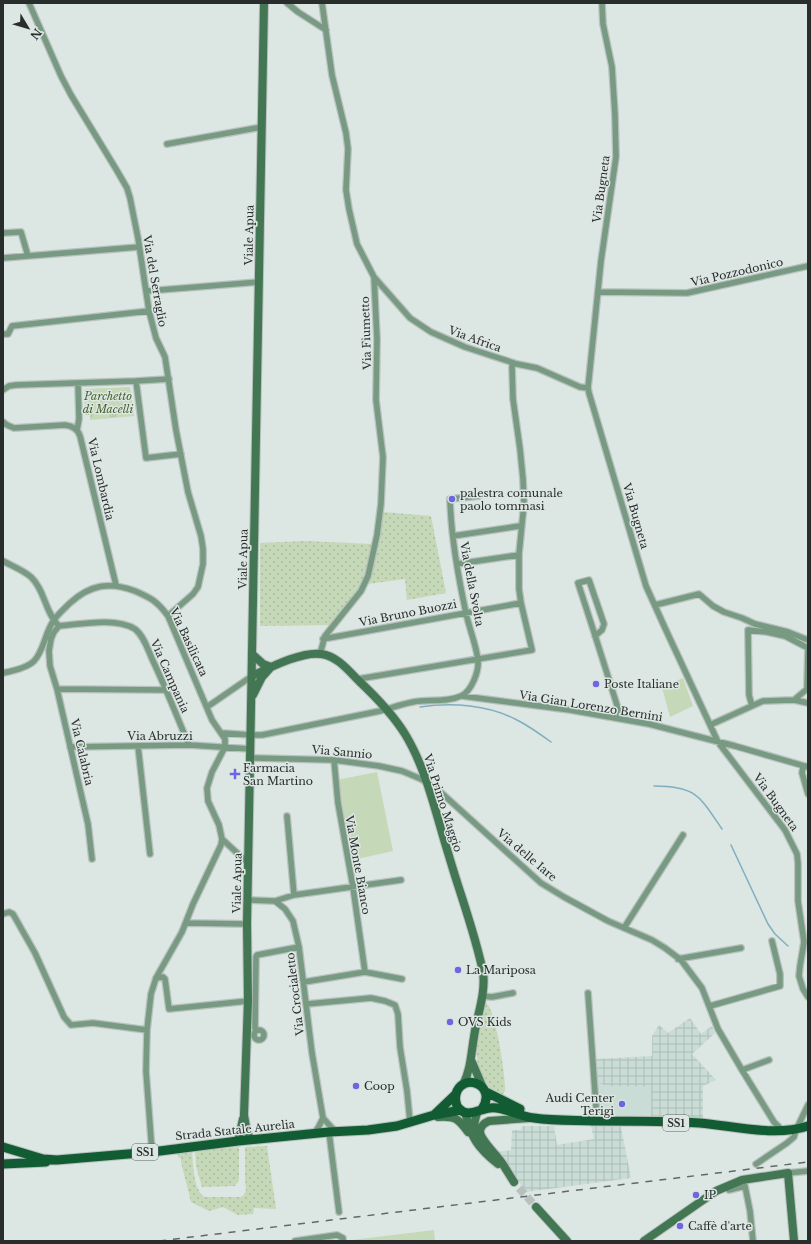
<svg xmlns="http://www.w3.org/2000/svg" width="811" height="1244" font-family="'Libre Baskerville',serif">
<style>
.built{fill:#c9dcd6}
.industrial{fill:url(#industrial-grid)}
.grass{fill:url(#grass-dots)}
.park{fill:url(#park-tufts)}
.garden{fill:#c5d8b7}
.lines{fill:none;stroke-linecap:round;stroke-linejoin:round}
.stream{stroke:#7fafbe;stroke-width:1.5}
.secondary-tunnel{stroke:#b8c1be;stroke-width:8;stroke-dasharray:8 4;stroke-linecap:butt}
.street-casing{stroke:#b8c1be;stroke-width:8}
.secondary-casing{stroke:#b8c1be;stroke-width:10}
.primary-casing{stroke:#b8c1be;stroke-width:11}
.street{stroke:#789a82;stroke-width:5.5}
.secondary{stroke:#437653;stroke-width:8}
.primary{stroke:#125c33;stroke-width:9}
.rail{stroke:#626866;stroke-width:1.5;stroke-dasharray:7 7;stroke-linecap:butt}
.poi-dot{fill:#7065e0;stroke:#dce6e3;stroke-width:1.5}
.labels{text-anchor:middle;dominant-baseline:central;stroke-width:3;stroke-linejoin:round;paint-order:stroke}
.shield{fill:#dce6e3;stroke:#5f6463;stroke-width:1}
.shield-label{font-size:10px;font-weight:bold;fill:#292d2c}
.street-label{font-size:11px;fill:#292d2c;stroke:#dce6e3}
.park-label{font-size:11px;font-style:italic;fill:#46622d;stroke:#dce6e3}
.poi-label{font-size:11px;fill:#292d2c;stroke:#dce6e3;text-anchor:start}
</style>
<defs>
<pattern id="industrial-grid" width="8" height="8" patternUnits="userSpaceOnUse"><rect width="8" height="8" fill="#c9dcd6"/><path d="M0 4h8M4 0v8" fill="none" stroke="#adbdb8"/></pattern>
<pattern id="grass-dots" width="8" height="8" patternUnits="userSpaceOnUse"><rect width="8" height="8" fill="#c5d8b7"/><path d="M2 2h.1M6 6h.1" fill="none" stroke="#a9ba9e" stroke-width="1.8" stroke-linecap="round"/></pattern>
<pattern id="park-tufts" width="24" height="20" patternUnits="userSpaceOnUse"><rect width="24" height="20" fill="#c5d8b7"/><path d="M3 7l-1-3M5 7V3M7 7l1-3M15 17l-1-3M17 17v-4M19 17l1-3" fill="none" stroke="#a9ba9e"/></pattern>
</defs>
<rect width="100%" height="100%" fill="#dce6e3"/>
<path class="built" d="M597,1083L608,1086L651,1087V1117L599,1115Z"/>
<path class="industrial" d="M690,1018L701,1034L712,1026L715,1033L692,1054L716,1080L703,1086V1120L651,1117V1087L608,1086L597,1083L595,1059L652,1056V1036L659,1025L668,1033Z
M522,1126H554L557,1145L594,1139L591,1126L621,1127L631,1178L526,1192L498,1152L511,1150L512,1130H521Z"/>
<path class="grass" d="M383,512L431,516L446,593L407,600L405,579L368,584L374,565Z
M306,541L372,544L367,573L356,594L331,625L260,626V543Z
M486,1003C495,1007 506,1078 505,1090C504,1093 503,1096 502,1099C495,1093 487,1087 482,1079C473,1064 477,1018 486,1003Z
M267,1146L276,1209L254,1208L253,1214L238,1215L223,1207L209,1211L191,1202L181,1162V1158L178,1157L177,1151L192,1150C193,1163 193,1191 205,1197H241L244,1195L246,1190L245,1179V1147Z
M239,1147V1180L235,1186L202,1187L196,1166L195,1150Z"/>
<path class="park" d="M130,387L134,416L90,420V415H85L84,389Z"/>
<path class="garden" d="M683,678L693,706L670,717L662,687Z
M377,772L393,851L353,860L337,780Z
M434,1230L435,1241H352V1240Z"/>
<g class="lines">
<path class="stream" d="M420,707C452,702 489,705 517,720C529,726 540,734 551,742
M654,786C697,786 700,797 722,829
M731,845L768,924L775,934L788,946"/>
<path class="secondary-tunnel" d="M519,1188L536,1207"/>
<g class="street-casing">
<path id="street" d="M29,3L61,76L71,95L116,169L127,188L130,198L138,238L149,311L156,338L165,357L176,430L188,492L201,536L203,549V564L198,587L193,594L168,616
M287,3L298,12L326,30
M602,3L603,24L612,67L615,115L616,157L601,261L588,388L589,393L646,586L665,628L718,742L785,830L797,854L798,863V901L804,942L800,966L799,976L803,989L808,997
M167,144L262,127
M3,233L21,232L28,256
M3,258L139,247
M374,277L410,318L431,332L465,347L517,364L537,368L580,387L588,388
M147,291L259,282
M598,292L687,293L808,266
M3,334H8L12,326L149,311
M136,381L146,458L181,454
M3,390L9,386L16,385L136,381L169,379
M3,422L7,425L14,428L65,425C73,426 78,429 80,436L116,585
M77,430L79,419L78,383
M453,536L520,526
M3,561C12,566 23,570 31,577C45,590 45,613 59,626C80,624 117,617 135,629C144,636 148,650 153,661C166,688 177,717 189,745
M457,564L519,555
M655,605L699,594L713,606L724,612L742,618L755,624L788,632L808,640
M59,626L54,632L51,639L49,651L50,666L57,689L88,824L92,859
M595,636L602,630L604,624L589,580L578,583C593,628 607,673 621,718
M323,639L521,603
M320,654L325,636L361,591L368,576L377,535L381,504L383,457L376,400L377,339L374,277L357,244L349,209L346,190L348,149L346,133L332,75L322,3
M3,673C13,671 27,668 34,661C44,651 45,632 54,620C58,614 65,608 70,603C90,585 109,581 135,591C151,598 157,601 168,616L212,720L225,739V747L212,772L207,788L208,801L219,825L222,839L221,845L193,904L182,932L156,978L151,994L147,1030L146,1071L152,1152
M358,679L532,650L521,603L519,589V554L524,504L523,479L520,449L513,399L512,366L513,364H517
M57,689L167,690
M462,696L570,710L649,724L735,746L808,767
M752,706L749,695L748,630L767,632L785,636L808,648L807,689L794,700
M207,707L252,676
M710,725L763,701L794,700L808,703
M222,733L251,735H262C301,727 341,719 380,711C391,708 402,704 413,702C428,699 446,703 461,696C472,691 479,671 478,660C476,644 469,628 466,613C458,576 451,537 450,499L479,496
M138,746L150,854
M70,747L189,745L251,749
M251,758L334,760L379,766L402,771L421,779L436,788L541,883L564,897L608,921L652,940L665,948L681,960L702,988L718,1029L742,1070L774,1122L783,1131
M334,760L338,803L353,887L365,972
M803,766L802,773L808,794
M287,816L294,895
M222,839L248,863
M248,900L275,901L285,909L293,921L299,947L312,1053L323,1118L332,1128L337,1131
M275,901L294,895L401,880
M3,914L9,912L13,914L35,953L64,1017L71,1025L93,1023L147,1030
M186,923L247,924
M624,928L683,835
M678,959L741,948
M156,978L163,977L165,979L169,1009L248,1001
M304,982L365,972L402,979
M588,993L597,1121
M482,996L492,997L513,993
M307,1004L371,998L385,1001L395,1005L398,1014L400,1047L407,1091L410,1122
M710,1006L780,986V974L772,941
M254 1035a5 5 0 1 1 10 0a5 5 0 1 1-10 0Z
M256,1031L255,1028L256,957L257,955L299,947
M742,1070L769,1060
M329,1132L339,1212
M314,1133L318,1128L323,1118
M756,1164L787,1143L794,1137L796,1130L808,1105
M788,1173L808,1171
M727,1186L729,1190L745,1186L750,1211L753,1241
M295,1241L337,1235L343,1238V1241"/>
</g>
<g class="secondary-casing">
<path id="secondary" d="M252,654L263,664L271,667L262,677L253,695
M252,676C269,668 302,651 321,654C337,656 348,670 359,681C376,697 392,713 405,734C427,770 436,815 449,856C460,894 475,933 483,972C486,994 477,1015 474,1037C471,1054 471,1069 463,1085
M472,1062L483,1088
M465,1112C471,1138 478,1148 498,1164
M477,1113C473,1126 472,1131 481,1143
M438,1117C455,1116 458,1118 468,1132
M250,1140L246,1127L244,1115L248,1001L247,924L264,3
M238,1141L243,1119
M514,1182C510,1176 506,1169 502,1163C497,1155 481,1141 480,1132C480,1127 484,1123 489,1121L530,1118
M536,1207L567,1241
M644,1241L716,1191L742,1180L788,1173L794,1241"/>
</g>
<g class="primary-casing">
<path id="primary" d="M486,1092L520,1109
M482,1109C497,1087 467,1072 457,1091C455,1096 455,1101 457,1106C466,1120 478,1109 490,1108C504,1106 519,1117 534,1118C555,1121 576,1120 597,1121C631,1121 666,1121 700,1123C734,1126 775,1137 808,1126
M434,1115L456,1094
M3,1147L43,1159L57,1160L152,1152L238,1141L329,1132L368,1130L397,1126L434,1115L461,1110
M3,1164L46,1162"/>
</g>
<use href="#street" class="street"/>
<use href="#secondary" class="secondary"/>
<use href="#primary" class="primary"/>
<path class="rail" d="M159,1241L808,1162"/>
</g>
<g class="poi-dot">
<circle cx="452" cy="499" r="4"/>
<circle cx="596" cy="684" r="4"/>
<path d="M233 768h4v4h4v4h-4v4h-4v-4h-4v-4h4z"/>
<circle cx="458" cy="970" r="4"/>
<circle cx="450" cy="1022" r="4"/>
<circle cx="356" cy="1086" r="4"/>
<circle cx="622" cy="1104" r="4"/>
<circle cx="696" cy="1195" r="4"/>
<circle cx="680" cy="1226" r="4"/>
</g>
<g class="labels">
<g class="shield">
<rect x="663" y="1115" width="26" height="16" rx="3"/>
<rect x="132" y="1144" width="26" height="16" rx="3"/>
</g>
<g class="shield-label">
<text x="676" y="1123">SS1</text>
<text x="145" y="1152">SS1</text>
</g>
<g class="street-label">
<text transform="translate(601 189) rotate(-82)">Via Bugneta</text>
<text transform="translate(249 235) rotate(-89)">Viale Apua</text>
<text transform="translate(737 272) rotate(-13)">Via Pozzodonico</text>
<text transform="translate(155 281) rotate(80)">Via del Serraglio</text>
<text transform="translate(366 333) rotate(-92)">Via Fiumetto</text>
<text transform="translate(475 339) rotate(20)">Via Africa</text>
<text transform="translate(101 479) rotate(77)">Via Lombardia</text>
<text transform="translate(636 516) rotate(74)">Via Bugneta</text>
<text transform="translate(243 559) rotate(-89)">Viale Apua</text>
<text transform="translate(472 584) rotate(79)">Via della Svolta</text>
<text transform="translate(408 613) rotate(-11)">Via Bruno Buozzi</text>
<text transform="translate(189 642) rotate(65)">Via Basilicata</text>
<text transform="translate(170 676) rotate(66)">Via Campania</text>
<text transform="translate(591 706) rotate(9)">Via Gian Lorenzo Bernini</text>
<text x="160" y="736">Via Abruzzi</text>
<text transform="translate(82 752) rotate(77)">Via Calabria</text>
<text transform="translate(342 752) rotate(5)">Via Sannio</text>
<text transform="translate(776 802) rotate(54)">Via Bugneta</text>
<text transform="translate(443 803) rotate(72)">Via Primo Maggio</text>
<text transform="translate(527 855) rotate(40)">Via delle Iare</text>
<text transform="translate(358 865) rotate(80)">Via Monte Bianco</text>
<text transform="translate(237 883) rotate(-89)">Viale Apua</text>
<text transform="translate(295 994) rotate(-97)">Via Crocialetto</text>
<text transform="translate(235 1130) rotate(-6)">Strada Statale Aurelia</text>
</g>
<g class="park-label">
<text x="108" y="396">Parchetto<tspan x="108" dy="13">di Macelli</tspan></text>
</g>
<g class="poi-label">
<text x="460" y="493">palestra comunale<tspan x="460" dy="13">paolo tommasi</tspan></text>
<text x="604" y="684">Poste Italiane</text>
<text x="243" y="768">Farmacia<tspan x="243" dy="13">San Martino</tspan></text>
<text x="466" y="970">La Mariposa</text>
<text x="458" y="1022">OVS Kids</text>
<text x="364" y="1086">Coop</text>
<text x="614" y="1098" text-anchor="end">Audi Center<tspan x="614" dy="13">Terigi</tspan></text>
<text x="704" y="1195">IP</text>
<text x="688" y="1226">Caffè d'arte</text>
</g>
</g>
<rect width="811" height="1244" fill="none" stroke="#292d2c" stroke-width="8"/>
<g transform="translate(28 28) rotate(128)" stroke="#dce6e3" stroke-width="3" paint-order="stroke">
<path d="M0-3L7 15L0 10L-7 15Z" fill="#292d2c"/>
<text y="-6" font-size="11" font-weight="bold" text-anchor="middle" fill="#292d2c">N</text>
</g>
</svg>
